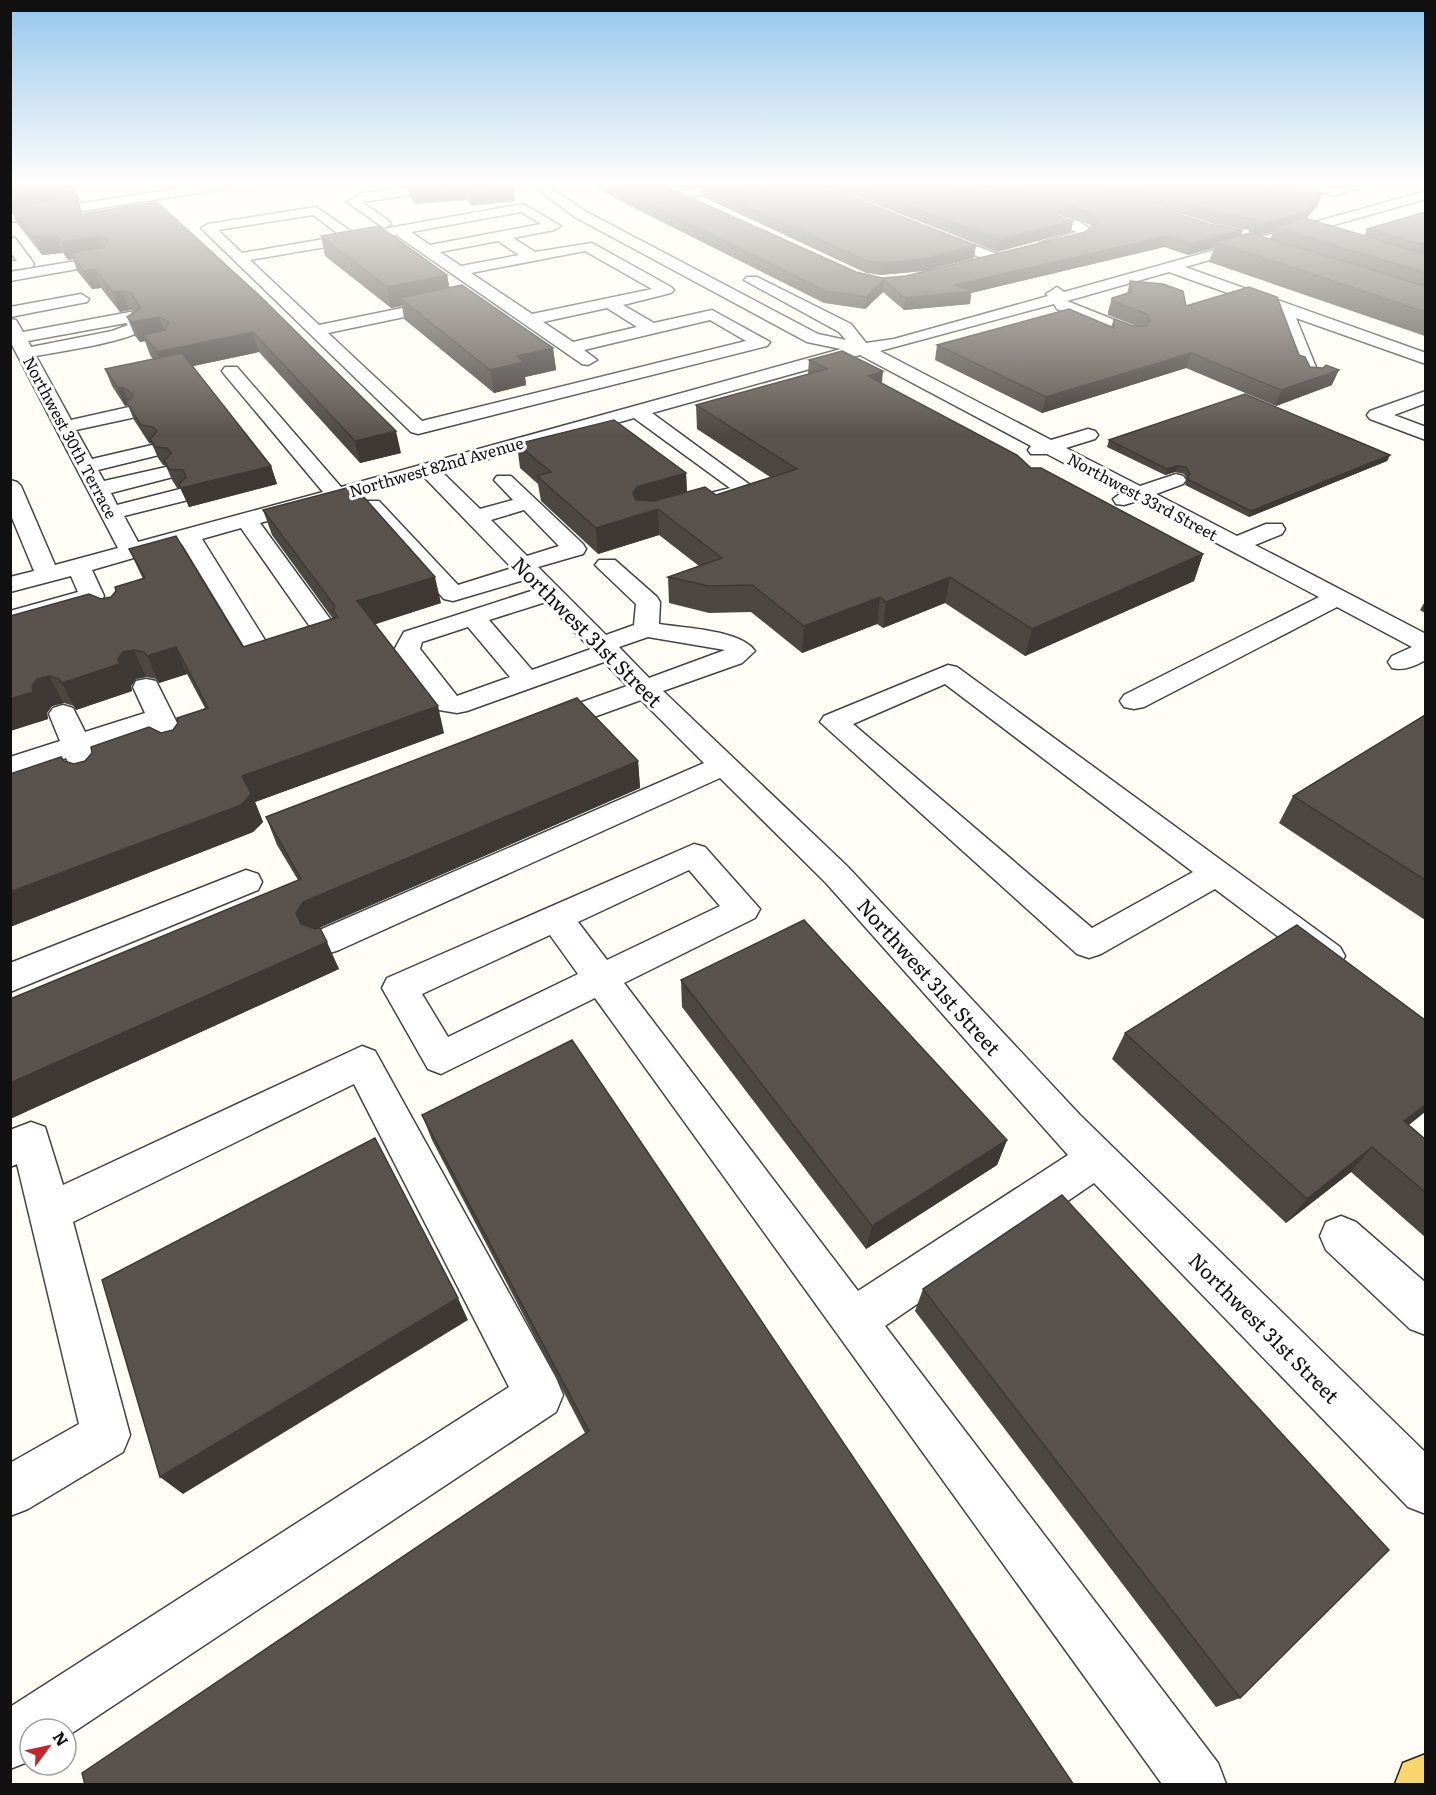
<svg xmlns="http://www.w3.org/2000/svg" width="1436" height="1795" font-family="Literata,serif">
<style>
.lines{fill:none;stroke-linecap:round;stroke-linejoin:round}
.minor-casing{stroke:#444;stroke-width:3}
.major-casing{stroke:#222;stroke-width:3}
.minor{fill:#fff;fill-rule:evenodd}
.major{fill:#f9d66b;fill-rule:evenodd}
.wall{fill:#4d4742;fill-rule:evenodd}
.shaded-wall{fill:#3f3936}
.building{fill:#5a524d;stroke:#3f3936;stroke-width:1.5}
.labels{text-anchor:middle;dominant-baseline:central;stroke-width:6;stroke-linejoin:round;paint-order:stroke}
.far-street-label{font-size:16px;fill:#111;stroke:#fff}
.street-label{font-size:20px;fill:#111;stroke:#fff}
</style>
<rect width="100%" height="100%" fill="#fffdf5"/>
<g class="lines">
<g class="minor-casing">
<path id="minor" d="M201,185H231L225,189L10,222V214Z
M424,185H458L452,189L362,202L389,221L391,224L384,228L347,202L362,193Z
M532,185H546L585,211L818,334L846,340L839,332L744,280L747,277H757L851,324L866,343L894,339L1048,296L1046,294L1057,287L1064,292L1426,191V199L1185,267L1426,353V364L1296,318L1320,377L1317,381H1305L1278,311L1169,272L1067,301L1142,331L1144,335L1142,339H1130L1057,309L1054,304L880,351L1051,440L1088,429L1095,431L1098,435L1095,439L1066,448L1140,486L1176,474L1183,476L1186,480L1183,484L1156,494L1237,536L1266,524H1282L1285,529L1282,534L1255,545L1426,634V660C1414,666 1405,671 1392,668L1388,662L1392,656L1412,647L1337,607L1144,707L1134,709L1124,707L1120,701L1124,695L1319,597L1137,501L1124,505L1116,504L1113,499L1121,493L1047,454H1031L1028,450L1031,446L860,355L652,413L757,490L754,495C737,499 716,510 699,506L696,501L699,496L730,488L634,418L442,472L480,509L513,500L494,480L497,476H511L583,544L586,549L583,554L538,567L606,635L634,625L636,604L595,565L599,560H615L657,597L660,602L659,624C684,628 741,630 755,651L742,663L663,691L848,867L1080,1115L1426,1453V1514L1408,1507L1094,1183L885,1326L1218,1763L1226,1784H1162L595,998L441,1074L428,1069L382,988L387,978L694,844L705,847L760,909L755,918L624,983L858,1291L1068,1155L826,883L720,778L339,950L327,954L315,950L310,941L315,932L704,763L641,700L555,731L545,734L535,731L531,725L535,719L627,686L604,662L467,711L457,713L439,710L394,650L404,632L534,590L524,580L453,601L444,599L363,511L360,506L363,501H379L458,585L512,568L424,477L260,523L341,634L337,639L271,661L262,663L253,661L182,544L92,570L104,596L101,601L10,626V611L78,592L71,576L10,592V577L34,571L10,513V480L17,482L21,486L55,565L118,548L10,341V319L16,320L23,332L130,312L136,314L146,327C135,341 57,352 36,356L71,420L129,407L139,413L136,417L76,430L92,459L152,445L159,447L162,451L159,455L98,470L104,481L166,467L173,469L176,473L173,477L111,493L117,505L180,489L188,490L191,495L188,500L124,516L138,542L323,492L225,375L222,371L225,367H237L341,487L841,349L807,342L575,217ZM126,323L128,325L112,331L31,347L28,341ZM524,510L559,546L527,556L491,520ZM241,528L313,631L268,645L202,539ZM546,602L591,649L532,670L489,620ZM468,627L510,677L457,696L420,649L422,642ZM648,637L725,650L649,678L619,647ZM689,870L720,906L607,960L578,922ZM550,935L578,974L448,1037L422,994Z
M716,185H743L737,189L680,199L674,195L680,191Z
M955,185H973L1080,222L1093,231L1086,239L1044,250L1039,249V243L1077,232Z
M1303,185L1334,188L1368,185L1334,196Z
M523,204L561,226L554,230L513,238L535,252L592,243L671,287L674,290L671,293L623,305L654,323L712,310L770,342L767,346L418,434L411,432L201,228L208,224L316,207L355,234ZM521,212L541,224L430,245L411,232ZM313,215L341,236L242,253L218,230ZM396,235L582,364L588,365L597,360L584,350L710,320L746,341L422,421L328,333L452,307L454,304L452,301L446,299L319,325L250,260ZM498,241L519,255L461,266L440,252ZM585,251L652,289L532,314L471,273ZM607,308L637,327L573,342L543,322Z
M933,230L1000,255L1002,258L995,262L990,261L928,237L926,234Z
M10,237L15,238L32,261L34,264L32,267L10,270V261H17L10,252Z
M106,256L113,260L111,263L10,281V272Z
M81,294L89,299L87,302L10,317V307Z
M1426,391V403L1394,415L1426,427V440L1370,419L1367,415L1370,411Z
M948,665L957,667L1340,947L1345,956L1340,965L1328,969L1316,965L1215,889L1101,954L1089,958L1077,954L820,722L824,716ZM945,684L1193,872L1092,928L853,724Z
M146,679L156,681L184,737L180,743L170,746L160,743L152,729L92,750L99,766L94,773L84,775L74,773L66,758L10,776V757L60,741L49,714L53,708L63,705L73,708L85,732L145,713L133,687L136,681Z
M246,870L258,874L262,882L258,890L10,992V963Z
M362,1046L375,1051L556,1378L563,1395L556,1412L66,1737V1729H30V1761L10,1769V1707L509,1387L354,1084L73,1222L130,1435L123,1452L28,1509L10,1516V1463L79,1424L17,1164L10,1167V1130L31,1122L45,1127L63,1185Z
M1341,1216L1356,1222L1426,1283V1335L1410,1329L1326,1250L1320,1236L1326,1222Z"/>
</g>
<g class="major-casing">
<path id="major" d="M1426,1754V1784H1395L1403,1763Z"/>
</g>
<use href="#minor" class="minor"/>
<use href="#major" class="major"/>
</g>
<path class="wall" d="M10,185L80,201H78L83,214L157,202L401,453L360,463L259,352L193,366L271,466L277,484L189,507L180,488H177L172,480L166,466L163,465L158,458L152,444L149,443L134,420L128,405L125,406L112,386L105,369L153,359L150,355L145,341L140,342L135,336L127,317L135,312L130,310L120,312L101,288L92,289L77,271L73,259L68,260L63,253L42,255L17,223L12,212H10Z
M407,185H511L514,187L515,201L472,206L467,200L415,204L410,197Z
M594,185H667L674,190L856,272L882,278L906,276L1085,232L1092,227L1091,225L979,185H1289L1318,205L1306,219L1364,236L1367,229L1425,212V336L1209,262L1214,248L1188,255L1164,247L971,293L970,304L904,310L883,292L865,309L824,303L616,199ZM1099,188L1214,224L1248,230L1250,233L1241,235ZM1273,232L1270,239L1259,235Z
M675,185H704L683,189Z
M826,185H977L1073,221L1071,232L997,252Z
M702,187L974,258L923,271L880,275L866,273L703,197Z
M321,236L447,275L449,288L553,348L556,370L525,377L526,385L494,393L404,319L402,306L391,308L325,256Z
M1130,281L1299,355L1310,367L1332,385L1276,406L1186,368L1042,413L935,360L937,345L1111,327L1114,319L1133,326H1136L1108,315V312L1112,298L1127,294Z
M809,360L882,383L1031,468L1203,554L1194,581L1025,656L945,603L883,628L877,624L802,653L751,612L709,613L669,603L668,577L699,566L659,535L598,554L541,501L538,484L520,468L517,444L686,473L687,492L716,495L770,477L697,429L696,405L808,374Z
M1109,440L1390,455L1387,461L1249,517L1185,485L1187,479L1184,474L1175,472L1165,475L1107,447Z
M263,510L441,603L374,624L444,733L255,802L263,822L253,832L10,927V774L64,761L74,764L85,761L161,733L173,730L205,708L187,674L159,683L156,679L146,677L136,679L131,686L132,691L76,710L74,706L64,703L52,706L47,713L48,719L10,731L101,599L111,597L143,579L129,549L243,647L333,619L272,535Z
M1425,602V613L1420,610L1424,603Z
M1425,715V920L1279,823L1293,796Z
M638,761L640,788L319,928L339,969L10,1119V999L298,880L277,845L266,817Z
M681,980L1007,1140L997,1165L866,1249L682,1007Z
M1125,1033L1409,1125L1425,1139V1237L1351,1172L1286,1223L1112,1059Z
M422,1115L1074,1785L585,1433L432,1140Z
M923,1289L1240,1698L1216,1707L915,1311Z"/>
<path class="shaded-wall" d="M61,185H75L80,201H78L88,231L10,207V192Z
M683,185H704L683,189Z
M465,186L467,200L415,204L412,190Z
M514,187L515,201L472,206L470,192Z
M1322,194L1318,205L1302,223L1274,227L1273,232L1249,238L1253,227Z
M1073,221L1071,232L997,252L999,240Z
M1243,230L1240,241L1215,242L1214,248L1188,255L1191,244Z
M56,235L63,253L42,255L34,237Z
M99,236L106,254L70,253L73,259L68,260L61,242Z
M1167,236L1164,247L971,293L970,304L904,310L905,298L955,285Z
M1425,242V255L1414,258L1420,244Z
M976,246L974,258L923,271L880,275L881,263Z
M94,269L101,288L92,289L84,271Z
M447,275L451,296L400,298L402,306L391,308L387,287Z
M884,280L883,292L865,309L866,297Z
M122,291L130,310L120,312L113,292Z
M159,317L166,337L143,335L145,341L140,342L132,322Z
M253,332L259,352L165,372L157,352Z
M553,348L556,370L525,377L526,385L494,393L490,370L517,356Z
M1191,353L1186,368L1042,413L1046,397Z
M1339,370L1332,385L1276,406L1281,390Z
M883,371L881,394L868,376Z
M123,387L130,405L126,402L128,405L125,406L118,388Z
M396,431L401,453L360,463L355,441Z
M1390,455L1387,461L1249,517L1251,511Z
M271,466L277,484L189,507L181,488Z
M1177,466L1175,472L1165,475L1167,469Z
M686,473L687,498L658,509L659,535L598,554L596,528L637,487Z
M1203,554L1194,581L1025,656L1032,629Z
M435,577L441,603L364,628L357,601Z
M950,577L945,603L883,628L886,602Z
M880,597L877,624L802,653L804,626Z
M176,647L187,674L159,683L147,656Z
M134,650L146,677L136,679L131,686L132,691L76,710L62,683L118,659L123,652Z
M49,676L64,703L52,706L47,713L48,719L10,731V699L32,686L37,679Z
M438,706L444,733L255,802L263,822L253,832L10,927V892L242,776Z
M638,761L640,788L314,930L308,940L296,913L303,902Z
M327,942L339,969L10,1119V1083Z
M1425,1105V1112L1382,1147L1404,1121Z
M1007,1140L997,1165L866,1249L872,1226Z
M1372,1147L1351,1172L1286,1223L1307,1199Z
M458,1298L468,1320L183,1494L160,1477Z"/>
<path class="building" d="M10,185H61L10,192Z
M409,185H511L514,187L470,192L465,186L412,190Z
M610,185H667L674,190L856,272L882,278L906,276L1085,232L1098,222L1093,214L1010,185H1090L1209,224L1243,230L1191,244L1167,236L955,285L972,291L905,298L884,280L866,297L825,291Z
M713,185H823L976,246L924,259L881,263L867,261L702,187Z
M853,185H977L1073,221L999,240Z
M1125,185H1289L1322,194L1306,212L1253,227L1256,224L1252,219L1217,213Z
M76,196L81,214L157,202L261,297L396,431L355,441L253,332L157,352L143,335L165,330L169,322L159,317L132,322L127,317L141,308L131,293L122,291L113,292L94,269L84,271L70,253L105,247L108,240L99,236L61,242L56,235L34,237L10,207Z
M1425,212V242L1420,244L1367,229Z
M1305,218L1425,254V273L1274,227Z
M379,226L447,275L387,287L321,236Z
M1250,233L1425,286V312L1215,242Z
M1130,281L1163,284L1183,291L1186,306L1249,287L1277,297L1299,355L1305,357L1310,367L1323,368L1326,365L1339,370L1281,390L1191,353L1046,397L937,345L1069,309L1114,328V319L1133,326H1146L1150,321L1147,314L1112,301V298L1132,292Z
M462,285L553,348L517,356L523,362L490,370L400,298Z
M842,351L883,371L868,376L1017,455L1031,468H1041L1203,554L1032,629L950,577L886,602L880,597L804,626L752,585L709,586L668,577L722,558L658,509L596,528L537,476L551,472L517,444L614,420L686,473L637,487L633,493L636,500L654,501L705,487L716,495L797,469L696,405L827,369L809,360Z
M182,353L271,466L181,488L179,484L186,477L183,470L169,469L164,461L171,453L167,448L155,447L150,439L157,431L153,427L141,425L126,402L134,395L123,387L118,388L105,369Z
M1245,394L1390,455L1251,511L1187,479L1190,474L1186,467L1177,466L1167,469L1109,440Z
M354,486L435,577L357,601L438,706L242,776L251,794L241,805L10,892V774L61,757L64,761L74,764L85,761L92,753L91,747L149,727L161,733L173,730L178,723L177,718L208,708L176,647L147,656L144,652L134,650L123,652L118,659L119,664L62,683L59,679L49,676L37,679L32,686L33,692L10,699V616L89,594L101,599L111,597L116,591L115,587L145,578L129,549L176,536L243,647L338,617L333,611L335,606L263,510Z
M577,698L638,761L303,902L296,913L301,924L315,929L320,928L327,942L10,1083V999L301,879L266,817Z
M1425,715V880L1293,796Z
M804,920L1007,1140L872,1226L681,980Z
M1297,925L1425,1020V1105L1404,1121L1425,1139V1192L1372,1147L1307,1199L1125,1033Z
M572,1040L1074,1785H85L82,1773L589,1431L422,1115Z
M375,1138L458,1298L160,1477L102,1280Z
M1062,1195L1389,1550L1240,1698L923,1289Z"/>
<linearGradient id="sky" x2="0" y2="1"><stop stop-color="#95c6ee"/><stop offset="0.42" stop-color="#fffefa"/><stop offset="1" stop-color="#fffefa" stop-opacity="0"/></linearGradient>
<rect width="1436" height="436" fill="url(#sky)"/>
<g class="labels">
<g class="far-street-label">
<text transform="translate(71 437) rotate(62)">Northwest 30th Terrace</text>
<text transform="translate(436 466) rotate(-16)">Northwest 82nd Avenue</text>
<text transform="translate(1143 496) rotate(28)">Northwest 33rd Street</text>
</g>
<g class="street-label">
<text transform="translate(588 631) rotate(45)">Northwest 31st Street</text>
<text transform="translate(930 976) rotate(48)">Northwest 31st Street</text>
<text transform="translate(1265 1327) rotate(45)">Northwest 31st Street</text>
</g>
</g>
<rect width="1436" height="1795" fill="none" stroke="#111111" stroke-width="24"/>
<g transform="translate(48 1747) rotate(57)"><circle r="28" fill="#ffffff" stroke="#a0a0a0" stroke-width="1.5"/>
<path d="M0-4.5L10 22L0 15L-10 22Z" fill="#c4262e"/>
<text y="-9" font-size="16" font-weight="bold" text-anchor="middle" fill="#111111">N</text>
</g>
</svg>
